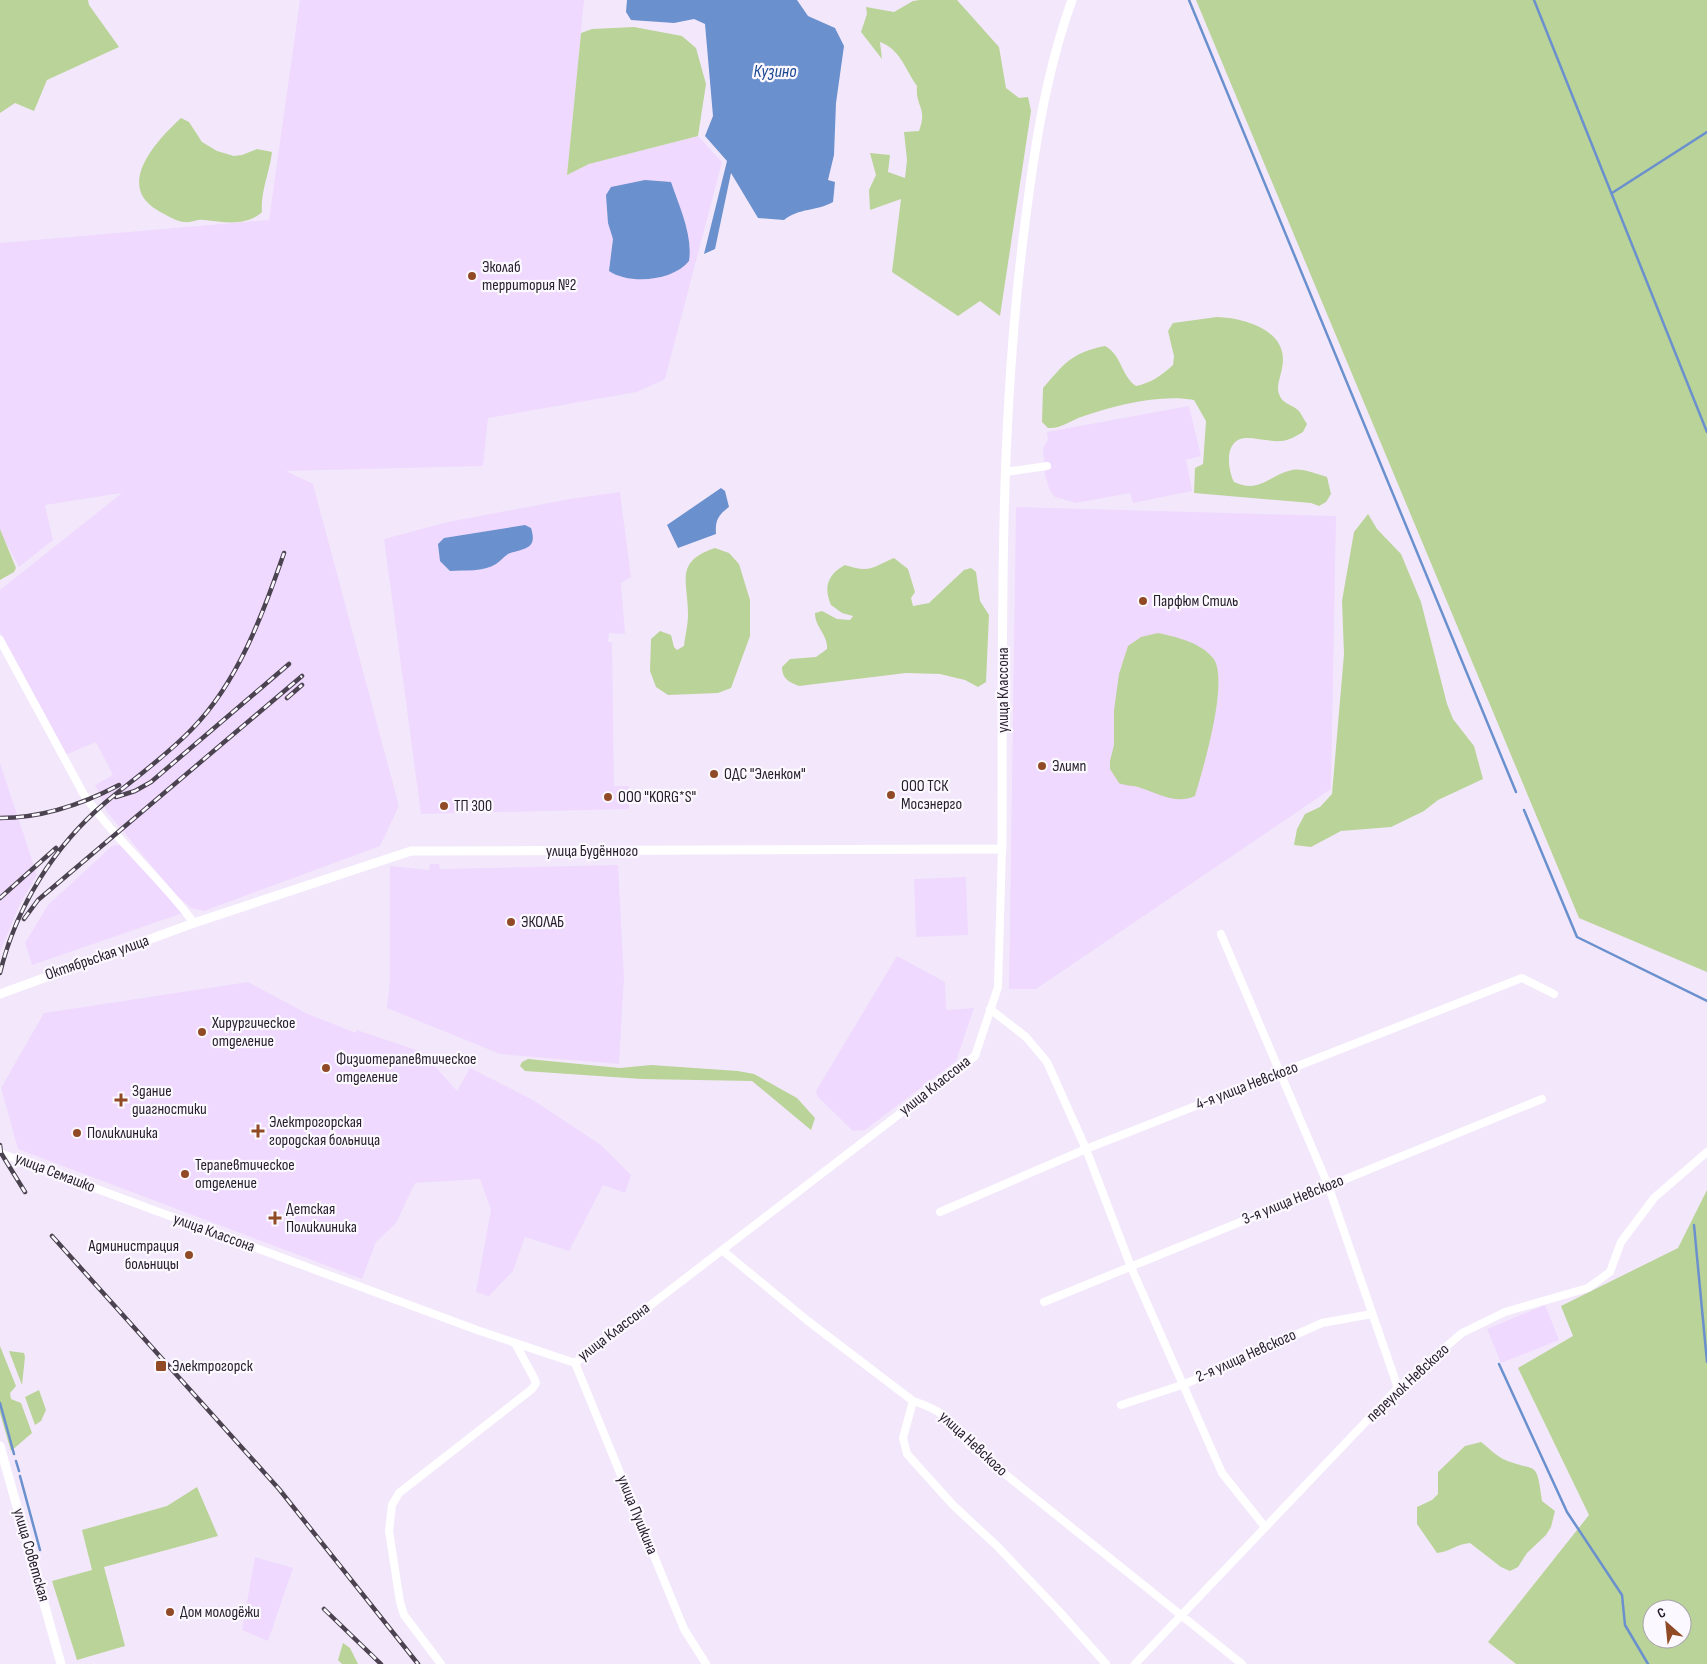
<svg xmlns="http://www.w3.org/2000/svg" width="1707" height="1664" font-family="'Sofia Sans Condensed',sans-serif">
<style>
.built{fill:#efd9fe}
.green{fill:#bad398;fill-rule:evenodd}
.water{fill:#6a90cd}
.lines{fill:none;stroke-linecap:round;stroke-linejoin:round}
.stream{stroke:#6a90cd;stroke-width:2.5}
.minor{stroke:#fff;stroke-width:8}
.tertiary{stroke:#fff;stroke-width:9}
.rail-casing{stroke:#4b4350;stroke-width:4.5}
.rail{stroke:#fcf8ff;stroke-width:2.5;stroke-dasharray:8;stroke-linecap:butt}
.poi-dot{fill:#914a26;stroke:#fcf8ff;stroke-width:2}
.labels{text-anchor:middle;dominant-baseline:central;stroke-width:4.5;stroke-linejoin:round;paint-order:stroke}
.poi-label{font-size:16px;fill:#28212d;stroke:#fcf8ff;text-anchor:start}
.street-label{font-size:16px;fill:#28212d;stroke:#fcf8ff}
.water-label{font-size:18px;font-style:italic;fill:#1a4891;stroke:#fcf8ff}
</style>
<rect width="100%" height="100%" fill="#f3e8fb"/>
<path class="built" d="M300,0H584L567,175L589,164L698,136L722,162L665,379L637,392L488,418L483,466L286,471L313,484L399,806L380,846L204,911L191,908L176,895L107,812L95,785L113,775L96,742L65,755L0,632V590L122,493L45,505L53,540L19,567L0,532V243L269,220Z
M1189,406L1201,456L1186,460L1192,491L1133,503L1130,493L1076,503L1055,497L1050,491L1045,475L1043,448L1048,440L1047,432Z
M620,492L631,577L621,583L625,634L609,633L608,642H612L614,786H629V809L421,814L384,539L448,522L570,499Z
M1016,507L1336,516L1331,789L1036,989H1009Z
M0,763L37,875L19,906L0,952Z
M123,844L183,913L32,965L25,943L48,905L112,846Z
M430,864H439L440,869L618,865L624,978L619,1064L500,1054L387,1008L390,978V866L429,870Z
M966,877L968,935L916,937L914,879Z
M897,956L945,982L946,1010L974,1008L956,1061L865,1130L853,1131L817,1096L816,1091Z
M248,982L308,1014L356,1033L357,1030L422,1052L457,1091L470,1068L533,1100L601,1145L631,1175L625,1193L603,1185L569,1251L525,1237L513,1271L489,1296L476,1292L491,1210L480,1179L415,1183L396,1223L376,1242L362,1279L18,1149L1,1088L44,1013Z
M1545,1305L1559,1340L1501,1363L1487,1329Z
M255,1557L293,1568L268,1641L242,1630Z"/>
<path class="green" d="M0,0H88L89,5L119,47L47,80L34,111L15,103L0,113Z
M920,0H957L999,47L1006,88L1019,98L1028,97L1031,111L1000,316L980,301L958,316L892,272L901,199L870,210L869,190L876,175L870,153L890,155L888,172L905,178L907,160L904,132L919,131C928,107 915,107 917,86C905,69 900,49 880,42L882,59L861,32L867,14L866,7L894,12L913,1Z
M1196,0H1707V972L1579,918Z
M634,27L682,36L696,48L706,84L698,136L589,164L567,175L581,33L592,29Z
M181,118L189,122L202,142L217,151L234,156L242,155L257,149L272,152C270,171 260,193 262,212C246,227 224,222 204,220C197,219 191,223 185,222C177,222 164,214 157,210C115,185 157,140 181,118Z
M1217,317C1246,318 1290,331 1282,368C1281,376 1276,386 1279,394C1282,404 1292,404 1299,411C1302,415 1304,420 1307,424L1303,432C1296,436 1290,440 1282,441C1270,442 1258,438 1247,438C1224,438 1227,468 1234,482C1260,494 1269,475 1292,470C1303,468 1316,474 1327,477L1331,494L1326,502L1319,506L1311,503L1194,493L1195,468L1203,464L1206,421L1194,400C1161,394 1116,405 1084,416C1071,420 1061,429 1048,428L1042,422L1043,388C1065,363 1071,353 1105,346C1122,355 1121,376 1136,386C1151,383 1162,375 1173,365L1174,356L1168,331L1173,323Z
M1368,514L1377,529L1401,554L1421,602L1447,704L1453,719L1474,746L1483,779L1438,800L1424,811L1391,827L1341,831L1311,847L1294,845L1297,829L1305,814L1320,807L1332,794L1344,654L1342,601L1354,532Z
M0,529L16,568L14,572L0,580Z
M715,548L729,553L739,564L750,600V636L731,688L718,693L668,695L656,687L650,671L651,639L660,631L671,635L674,647L677,650L684,646C685,636 688,625 688,615C688,580 674,562 715,548Z
M894,558L908,569L915,592L911,598L913,606L929,603L964,570L971,568L976,572L980,601L989,615L986,682L978,687L965,680L940,674L906,673L799,686C789,682 782,679 782,667L790,659L816,657L827,649C828,634 815,628 815,613L822,611L837,619L850,620L853,616L842,613L831,605C823,587 828,574 845,565C870,573 871,568 894,558Z
M1158,633C1176,637 1200,642 1213,658C1230,679 1203,769 1195,796C1176,805 1157,793 1138,787C1132,785 1125,786 1119,783L1110,769V761L1114,745V710L1119,674L1128,646L1141,637Z
M528,1059L620,1068L651,1065L738,1071L754,1074L797,1098L815,1118L811,1130L752,1081L642,1079L525,1071L520,1066L522,1062Z
M1707,1190V1664H1516L1488,1642L1589,1515L1518,1368L1573,1336L1561,1306L1678,1248ZM1652,1609H1682V1639H1652Z
M0,1346L16,1386L10,1393L11,1399L21,1403L32,1433L11,1451L0,1413Z
M9,1351L24,1353L25,1357L22,1385Z
M39,1390L46,1410L41,1421L35,1425L25,1397Z
M1481,1442C1488,1447 1495,1455 1503,1459C1537,1474 1536,1457 1542,1501L1555,1511L1551,1527L1546,1535L1527,1553L1518,1567L1510,1571L1501,1567L1470,1543C1457,1544 1449,1552 1437,1553L1417,1524V1507L1432,1500L1438,1494V1472L1465,1446Z
M197,1487L218,1536L104,1567L125,1646L77,1660L52,1581L92,1570L82,1530L167,1506Z
M343,1643L350,1648L358,1664H342L338,1660Z"/>
<path class="water" d="M627,0H797L808,16L835,28L844,46L836,103L834,155L828,180L835,182L833,202C818,211 798,208 784,220L758,218L731,173L715,249L704,254L727,161L705,136L713,116L705,24L694,19L674,23L631,20L626,12Z
M645,180L671,182C679,206 693,235 689,261C673,281 630,285 609,271L613,239L608,223L606,195L611,187Z
M721,488L725,491L729,507C718,515 715,521 716,534L678,548L667,525Z
M525,525L531,528C538,550 524,548 508,554C503,557 501,561 496,564C484,572 464,570 450,571L440,561L438,544L444,538Z"/>
<g class="lines">
<path class="stream" d="M1189,0L1516,792
M1534,0L1707,432
M1612,193L1707,132
M1524,810L1577,937L1707,1001
M1694,1225L1707,1362
M1499,1364L1567,1512L1622,1595L1625,1625L1648,1664
M0,1403L14,1454
M16,1461L19,1471
M20,1476L40,1550"/>
<path class="minor" d="M1005,472L1047,466
M0,640L83,793C115,840 160,877 194,923
M1221,934L1328,1185L1398,1388
M990,1009L1026,1037L1047,1062L1086,1149L1131,1267L1222,1473L1265,1527
M0,1153L477,1330L575,1363
M940,1212L1086,1149L1522,978L1554,994
M722,1250L808,1321L913,1401C945,1411 951,1421 970,1446L1242,1664
M1044,1302L1542,1099
M575,1363L975,1056L998,987L1002,849
M575,1363L684,1629L706,1664
M913,1401L903,1438L907,1454L953,1505L997,1546L1057,1609L1106,1664
M1121,1405L1185,1384L1322,1323L1372,1314
M441,1664L404,1615L400,1602L389,1531L392,1505L399,1493L532,1389L536,1383L534,1378L515,1343
M1135,1664L1398,1388L1462,1333L1505,1312L1588,1288L1610,1272L1621,1242L1654,1198L1707,1152"/>
<path class="tertiary" d="M0,994L194,923L411,851L1002,849C1003,645 998,441 1023,239C1033,158 1044,78 1072,0
M0,1446L61,1664"/>
<g class="rail-casing">
<path id="rail" d="M287,698L302,685
M116,797L135,791L151,782L289,664
M0,818C41,818 83,804 119,785
M0,898L56,848
M24,919L38,900L302,676
M0,973C16,907 54,846 106,802C134,779 166,756 192,729C238,682 263,614 284,553
M0,1145L1,1153L25,1192
M52,1236L279,1489L418,1664
M324,1609L381,1664"/>
</g>
<use href="#rail" class="rail"/>
</g>
<g class="poi-dot">
<circle cx="472" cy="276" r="5"/>
<circle cx="1143" cy="601" r="5"/>
<circle cx="1042" cy="766" r="5"/>
<circle cx="714" cy="774" r="5"/>
<circle cx="891" cy="795" r="5"/>
<circle cx="608" cy="797" r="5"/>
<circle cx="444" cy="806" r="5"/>
<circle cx="511" cy="922" r="5"/>
<circle cx="202" cy="1032" r="5"/>
<circle cx="326" cy="1068" r="5"/>
<path d="M118.5 1092.5h5v5h5v5h-5v5h-5v-5h-5v-5h5z"/>
<path d="M255.5 1123.5h5v5h5v5h-5v5h-5v-5h-5v-5h5z"/>
<circle cx="77" cy="1133" r="5"/>
<circle cx="185" cy="1174" r="5"/>
<path d="M272.5 1210.5h5v5h5v5h-5v5h-5v-5h-5v-5h5z"/>
<circle cx="189" cy="1255" r="5"/>
<rect x="155" y="1360" width="12" height="12" rx="2.5"/>
<circle cx="170" cy="1612" r="5"/>
</g>
<g class="labels">
<g class="poi-label">
<text x="482" y="267">Эколаб<tspan x="482" dy="18">территория №2</tspan></text>
<text x="1153" y="601">Парфюм Стиль</text>
<text x="1052" y="766">Элимп</text>
<text x="724" y="774">ОДС "Эленком"</text>
<text x="901" y="786">ООО ТСК<tspan x="901" dy="18">Мосэнерго</tspan></text>
<text x="618" y="797">ООО "KORG*S"</text>
<text x="454" y="806">ТП 300</text>
<text x="521" y="922">ЭКОЛАБ</text>
<text x="212" y="1023">Хирургическое<tspan x="212" dy="18">отделение</tspan></text>
<text x="336" y="1059">Физиотерапевтическое<tspan x="336" dy="18">отделение</tspan></text>
<text x="132" y="1091">Здание<tspan x="132" dy="18">диагностики</tspan></text>
<text x="269" y="1122">Электрогорская<tspan x="269" dy="18">городская больница</tspan></text>
<text x="87" y="1133">Поликлиника</text>
<text x="195" y="1165">Терапевтическое<tspan x="195" dy="18">отделение</tspan></text>
<text x="286" y="1209">Детская<tspan x="286" dy="18">Поликлиника</tspan></text>
<text x="179" y="1246" text-anchor="end">Администрация<tspan x="179" dy="18">больницы</tspan></text>
<text x="172" y="1366">Электрогорск</text>
<text x="180" y="1612">Дом молодёжи</text>
</g>
<g class="street-label">
<text transform="translate(1003 690) rotate(-90)">улица Классона</text>
<text x="592" y="851">улица Будённого</text>
<text transform="translate(97 958) rotate(-19)">Октябрьская улица</text>
<text transform="translate(935 1086) rotate(-38)">улица Классона</text>
<text transform="translate(1247 1086) rotate(-21)">4-я улица Невского</text>
<text transform="translate(55 1173) rotate(21)">улица Семашко</text>
<text transform="translate(1293 1200) rotate(-22)">3-я улица Невского</text>
<text transform="translate(214 1233) rotate(20)">улица Классона</text>
<text transform="translate(614 1332) rotate(-37)">улица Классона</text>
<text transform="translate(1246 1356) rotate(-24)">2-я улица Невского</text>
<text transform="translate(1408 1383) rotate(-43)">переулок Невского</text>
<text transform="translate(973 1444) rotate(43)">улица Невского</text>
<text transform="translate(637 1515) rotate(68)">улица Пушкина</text>
<text transform="translate(31 1555) rotate(74)">улица Советская</text>
</g>
<g class="water-label">
<text x="775" y="71">Кузино</text>
</g>
</g>
<g transform="translate(1667 1624) rotate(333)"><circle r="24" fill="#fcf8ff" stroke="#a7a2ab"/>
<path d="M0-4L9 19L0 12L-9 19Z" fill="#914a26"/>
<text y="-8" font-size="14" font-weight="bold" text-anchor="middle" fill="#28212d">С</text>
</g>
</svg>
